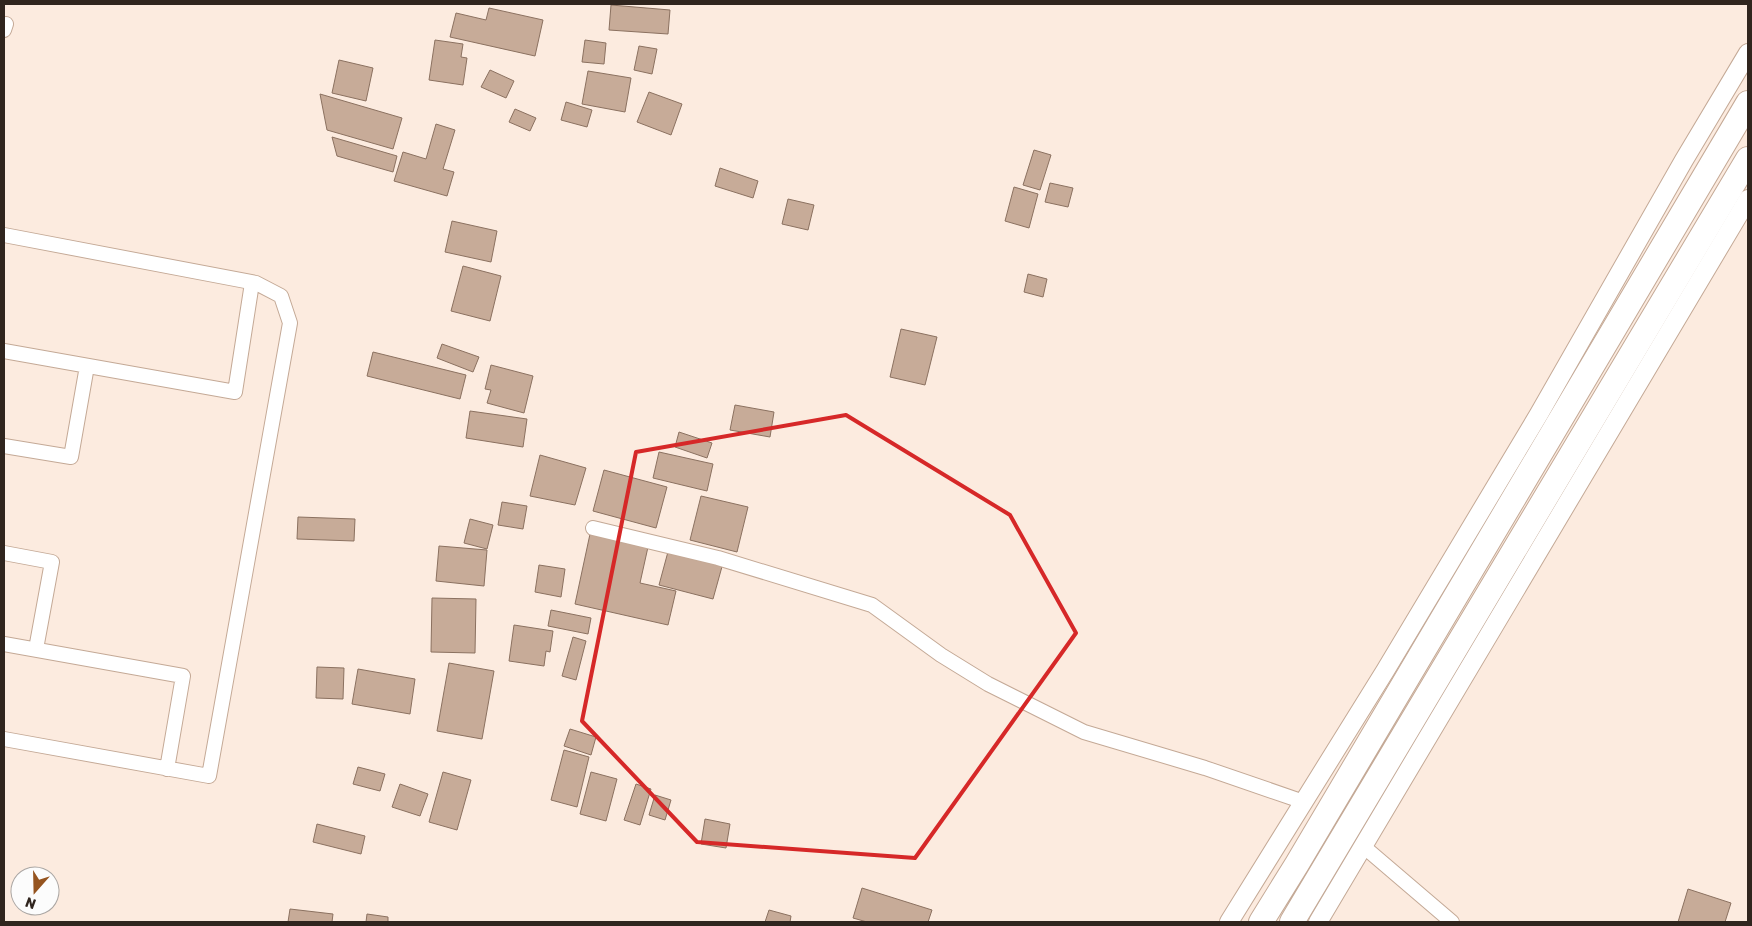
<svg xmlns="http://www.w3.org/2000/svg" width="1752" height="926" font-family="Rubik,sans-serif">
<style>
.building{fill:#c7ab98;stroke:#8b7160}
.lines{fill:none;stroke-linecap:round;stroke-linejoin:round}
.minor-casing{stroke:#c4a996;stroke-width:16}
.tertiary-casing{stroke:#c4a996;stroke-width:20}
.trunk-casing{stroke:#c4a996;stroke-width:26}
.minor{stroke:#fff;stroke-width:14}
.tertiary{stroke:#fff;stroke-width:18}
.trunk{stroke:#fff;stroke-width:24}
.marked{fill:none;stroke:#d62828;stroke-width:4;stroke-linejoin:round}
</style>
<rect width="100%" height="100%" fill="#fcebdf"/>
<path class="building" d="M611,5L670,10L668,34L609,30Z
M489,8L543,20L535,56L450,37L456,13L486,20Z
M435,40L463,44L461,57L467,58L463,85L429,80Z
M585,40L606,43L604,64L582,62Z
M639,46L657,49L652,74L634,70Z
M339,60L373,68L366,101L332,93Z
M490,70L514,81L506,98L481,87Z
M588,71L631,78L625,112L582,104Z
M649,92L682,104L671,135L637,122Z
M320,94L402,118L393,149L327,130Z
M566,102L592,110L587,127L561,120Z
M515,109L536,118L530,131L509,122Z
M436,124L455,130L443,169L454,172L447,196L394,181L403,152L426,159Z
M332,137L397,156L393,172L337,156Z
M1034,150L1051,155L1040,190L1023,185Z
M720,168L758,181L753,198L715,186Z
M1050,183L1073,188L1068,207L1045,202Z
M1014,187L1038,194L1029,228L1005,221Z
M788,199L814,205L808,230L782,224Z
M452,221L497,231L491,262L445,252Z
M463,266L501,276L490,321L451,311Z
M1028,274L1047,279L1043,297L1024,292Z
M901,329L937,337L925,385L890,377Z
M442,344L479,357L473,372L437,358Z
M373,352L466,375L460,399L367,376Z
M491,365L533,376L524,413L487,403L491,390L485,389Z
M735,405L774,412L770,437L730,430Z
M470,411L527,419L523,447L466,438Z
M679,432L712,443L707,458L675,447Z
M659,452L713,464L707,491L653,478Z
M540,455L586,468L575,505L530,496Z
M604,470L667,487L656,528L593,511Z
M701,496L748,507L737,552L690,540Z
M502,502L527,506L523,529L498,525Z
M298,517L355,519L354,541L297,539Z
M470,519L493,525L487,549L464,543Z
M590,534L648,547L640,583L676,591L668,625L575,604Z
M439,546L487,550L484,586L436,581Z
M669,548L723,563L713,599L659,585Z
M539,565L565,569L561,597L535,592Z
M432,598L476,599L475,653L431,652Z
M551,610L591,618L588,634L548,626Z
M514,625L553,631L550,652L546,651L544,666L509,661Z
M573,637L586,641L576,680L562,676Z
M449,663L494,671L482,739L437,731Z
M317,667L344,668L343,699L316,698Z
M358,669L415,679L410,714L352,704Z
M570,729L596,737L591,755L564,746Z
M564,750L589,757L577,807L551,800Z
M358,767L385,774L380,791L353,784Z
M443,772L471,780L457,830L429,822Z
M591,772L617,779L606,821L580,814Z
M400,784L428,794L420,816L392,807Z
M636,784L651,789L640,825L624,820Z
M655,795L671,800L665,820L649,815Z
M705,819L730,824L726,848L701,844Z
M317,824L365,836L361,854L313,842Z
M862,888L932,910L928,922H867L853,918Z
M1688,889L1731,903L1725,922H1678Z
M290,909L333,914L332,922H288Z
M769,910L791,916L790,922H765Z
M367,914L388,917V922H366Z"/>
<g class="lines">
<g class="minor-casing">
<path id="minor" d="M4,30L6,24
M4,235L256,283L281,296L290,323L209,776L4,739
M4,351L235,392L252,283
M4,446L71,457L87,366
M593,528L718,558L872,605L941,655L988,684L1084,732L1205,768L1304,802
M4,553L52,562L36,649
M4,644L183,676L167,769
M1363,846L1452,922"/>
</g>
<g class="tertiary-casing">
<path id="tertiary" d="M1229,922L1385,671L1539,414L1684,160L1748,53
M1318,922L1748,199"/>
</g>
<g class="trunk-casing">
<path id="trunk" d="M1261,922L1297,864L1748,103
M1292,922L1748,159"/>
</g>
<use href="#minor" class="minor"/>
<use href="#tertiary" class="tertiary"/>
<use href="#trunk" class="trunk"/>
</g>
<path class="marked" d="M846,415L1010,515L1076,633L915,858L697,842L582,721L636,452Z"/>
<rect width="1752" height="926" fill="none" stroke="#30251e" stroke-width="10"/>
<g transform="translate(35 891) rotate(200)"><circle r="24" fill="#fcfcfc" stroke="#aaa6a3"/>
<path d="M0-4L9 19L0 12L-9 19Z" fill="#95541f"/>
<text y="-8" font-size="14" font-weight="bold" text-anchor="middle" fill="#30251e">N</text>
</g>
</svg>
